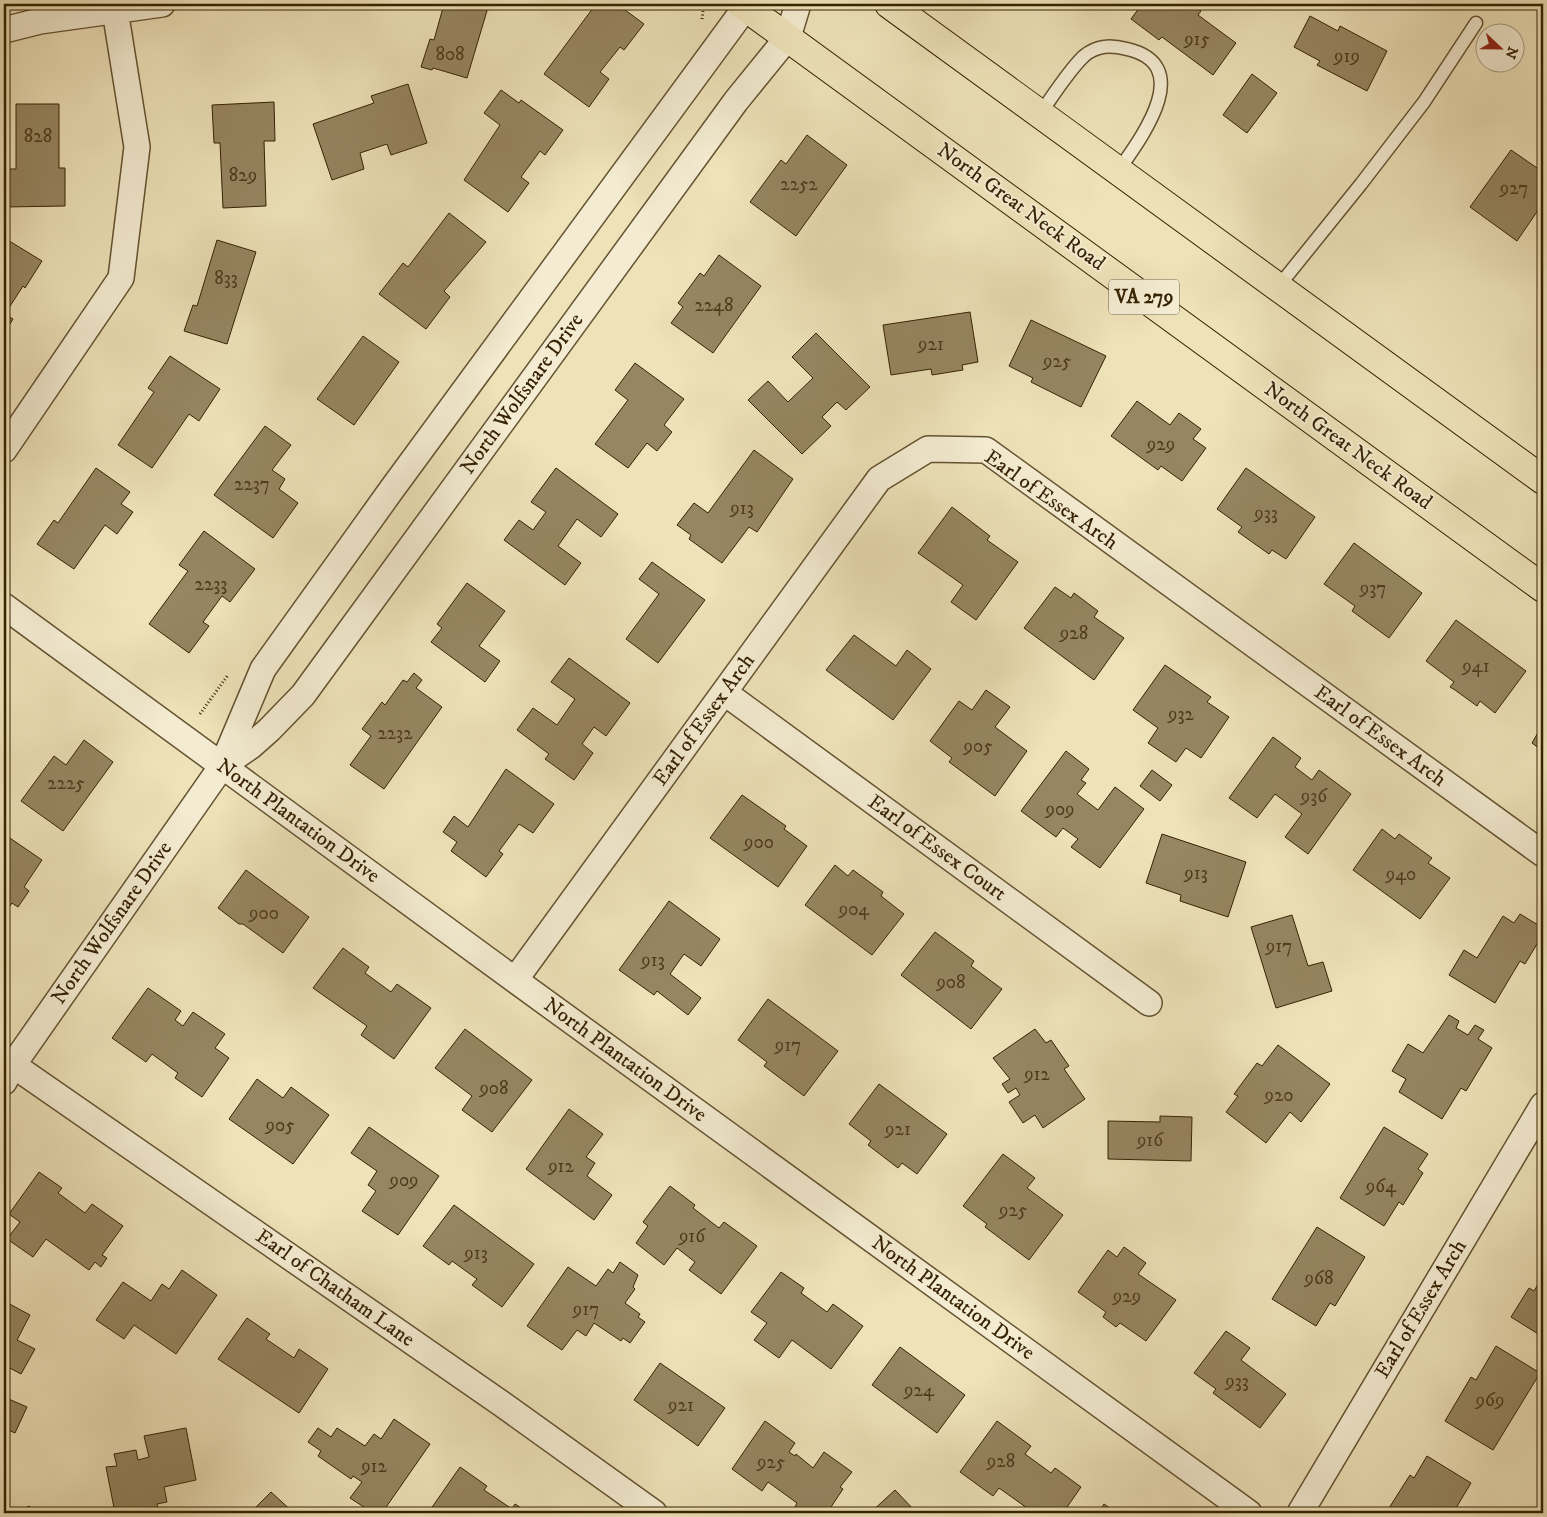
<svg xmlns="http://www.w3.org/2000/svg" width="1547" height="1517" font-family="'IM FELL DW Pica',serif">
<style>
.building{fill:#968662;stroke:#362203}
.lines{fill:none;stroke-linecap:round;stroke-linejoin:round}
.service-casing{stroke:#645230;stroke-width:15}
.minor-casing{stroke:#645230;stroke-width:28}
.primary-casing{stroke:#362203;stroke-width:30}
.path{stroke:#362203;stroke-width:3;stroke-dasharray:1 2.5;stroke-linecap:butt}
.service{stroke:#f4ecd2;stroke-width:12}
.minor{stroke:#f4ecd2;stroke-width:25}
.primary{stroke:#eee2b9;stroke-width:28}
.labels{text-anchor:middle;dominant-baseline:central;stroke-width:4;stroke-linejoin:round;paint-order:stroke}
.number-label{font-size:19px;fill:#4e3b1b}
.shield{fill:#f4ecd2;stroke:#6f5f41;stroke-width:1}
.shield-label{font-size:20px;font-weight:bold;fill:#362203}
.street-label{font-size:21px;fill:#362203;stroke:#f4ecd2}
</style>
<rect width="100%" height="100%" fill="#eee2b9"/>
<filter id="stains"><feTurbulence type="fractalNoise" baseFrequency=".004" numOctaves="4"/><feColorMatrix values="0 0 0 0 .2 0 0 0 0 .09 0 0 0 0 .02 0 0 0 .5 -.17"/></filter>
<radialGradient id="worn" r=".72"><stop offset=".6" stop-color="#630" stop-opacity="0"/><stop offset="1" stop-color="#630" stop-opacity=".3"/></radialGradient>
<path class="building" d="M444,4H489L467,78L433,68L432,70L421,67L430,39L434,40Z
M596,4H617L644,24L624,50L620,47L600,72L609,79L589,107L544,74Z
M1142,4H1182L1185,6L1187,4H1190L1201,11L1198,15L1236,43L1213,75L1162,37L1159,40L1131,19Z
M1310,16L1338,31L1340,26L1387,51L1367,91L1317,65L1320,61L1294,47Z
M1252,74L1277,93L1247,133L1223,115Z
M408,84L427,143L391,155L387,144L360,153L364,169L332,180L313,124L374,103L371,96Z
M501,90L519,103L521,100L563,130L545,155L540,151L521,177L529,183L508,212L464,180L500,125L484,113Z
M274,102L275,141H264L266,206L223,208L220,143H214L212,105Z
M16,104H59V168H65V206L4,207V169H16Z
M807,135L847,165L796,236L750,202L781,160L786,164Z
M1511,150L1543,172V203L1517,241L1470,207Z
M449,213L486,242L444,291L450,297L426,329L379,294L403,263L408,267Z
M6,239L42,261L25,288L23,286L5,314L13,319L4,334V242Z
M217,240L256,252L227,344L184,331L193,305L197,306Z
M719,255L761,286L713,353L671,323L683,307L678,303L700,273L704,276Z
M970,312L978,362L962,365L963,370L932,375L931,369L891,375L883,325Z
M1031,320L1106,356L1081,407L1031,382L1033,378L1009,366Z
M816,333L870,387L846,410L837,402L822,417L831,426L802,454L748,400L768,381L788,402L813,378L792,357Z
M363,336L399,362L354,425L317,399Z
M170,356L220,389L199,421L189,414L152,468L118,445L154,392L148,388Z
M635,363L684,399L664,425L672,432L657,451L647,443L628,468L595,444L628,400L615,390Z
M1137,401L1170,425L1179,413L1201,429L1193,439L1206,448L1182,481L1161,466L1158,470L1111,436Z
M265,426L291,445L272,470L285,479L279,489L298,503L273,538L214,495Z
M754,450L793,479L757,532L749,527L722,563L689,539L691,535L677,525L694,503L708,513Z
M96,468L130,492L121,504L133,512L117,534L105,525L74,569L37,544L54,520L58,523Z
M556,468L618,514L601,537L577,519L558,546L581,563L565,585L504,540L519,520L533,530L546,512L531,502Z
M1246,468L1315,517L1286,559L1272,550L1269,554L1238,532L1242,527L1217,509Z
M952,507L990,536L987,540L1018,562L976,620L951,602L963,585L918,553Z
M204,531L255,569L230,602L222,596L203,622L209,626L189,653L149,624L188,571L179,565Z
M1354,543L1422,593L1389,638L1352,611L1355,606L1324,584Z
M652,562L705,600L658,663L626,639L659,594L639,579Z
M467,583L505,611L479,646L500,661L485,682L431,642L442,628L437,624Z
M1055,587L1071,598L1074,593L1098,611L1094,617L1124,638L1094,680L1024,628Z
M1456,620L1526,671L1495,713L1480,701L1477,706L1455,690L1450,687L1454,682L1426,661Z
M854,635L896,666L907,650L931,669L893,720L826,670Z
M569,658L630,703L606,736L594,727L582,744L593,753L574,780L545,759L549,754L517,730L533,708L557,725L575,699L551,682Z
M1165,665L1211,697L1207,702L1229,717L1201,758L1186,748L1176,762L1148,743L1158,728L1133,710Z
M414,673L422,680L416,688L442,707L384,789L350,765L371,736L362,729L382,702L385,705L403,680L407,682Z
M986,690L1010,707L995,727L1027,751L995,796L949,762L952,758L930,741L959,701L972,710Z
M1543,724V751L1532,743Z
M1273,737L1301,758L1295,767L1312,780L1319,770L1351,794L1308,854L1285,837L1302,814L1275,794L1257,818L1229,798Z
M84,740L113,762L63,831L21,801L54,756L66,765Z
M1066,751L1089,769L1081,780L1086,783L1077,794L1098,810L1115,787L1144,809L1100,868L1071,847L1078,839L1063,828L1056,837L1021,811Z
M506,769L554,804L533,833L519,824L499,851L503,854L486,877L451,851L457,842L443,832L454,816L468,827Z
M1152,770L1172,785L1160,801L1140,786Z
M742,795L786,826L784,829L807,846L778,887L710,838Z
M1382,829L1395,839L1399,834L1432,858L1428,863L1450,878L1420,919L1353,870Z
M4,834L42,860L24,887L29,891L18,907L12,903L4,914Z
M1162,834L1246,862L1228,917L1180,901L1181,895L1146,883Z
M835,865L848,876L853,870L883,892L881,896L904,914L872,955L805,905Z
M246,870L309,917L283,953L243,924H239L218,908Z
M669,901L720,939L701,966L684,954L670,974L701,998L688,1015L657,991L654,995L619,970Z
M1520,914L1543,928L1537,937L1540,939L1525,964L1520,961L1495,1003L1449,975L1464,950L1477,958L1503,916L1514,923Z
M1292,915L1308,966L1323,962L1332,991L1276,1008L1251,927Z
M935,932L974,961L971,966L1002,989L971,1029L901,975Z
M343,948L369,967L365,973L391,992L397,984L431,1008L394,1059L361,1035L367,1026L313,988Z
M148,988L181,1011L175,1020L183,1026L193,1012L225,1034L215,1048L229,1058L202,1097L175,1078L178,1073L152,1054L146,1062L112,1038Z
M768,999L838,1051L804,1096L764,1066L767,1062L738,1040Z
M1449,1015L1459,1021L1456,1028L1468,1035L1475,1025L1484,1030L1478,1039L1492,1048L1466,1091L1461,1088L1442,1119L1399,1092L1406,1079L1392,1071L1408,1044L1423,1053Z
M465,1029L532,1080L492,1132L462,1110L472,1096L435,1068Z
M1035,1029L1046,1043L1051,1040L1069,1066L1064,1069L1085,1099L1043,1128L1035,1115L1023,1123L1009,1102L1020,1095L1016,1088L1008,1093L1002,1084L1010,1079L993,1058Z
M1278,1045L1330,1084L1301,1122L1290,1112L1266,1143L1226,1112L1238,1096L1234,1094L1257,1063L1262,1066Z
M257,1079L283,1098L291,1087L329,1115L293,1164L229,1119Z
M879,1084L947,1134L917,1174L902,1163L898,1168L868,1145L871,1141L849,1124Z
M569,1109L603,1134L586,1157L595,1163L587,1176L612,1195L594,1220L526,1169Z
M1160,1116L1192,1117L1191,1161L1108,1159V1121L1160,1122Z
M369,1127L439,1176L398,1235L362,1211L376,1191L368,1185L377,1171L351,1153Z
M1384,1127L1428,1154L1418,1169L1423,1173L1403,1205L1399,1202L1384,1226L1340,1198Z
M1003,1154L1035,1178L1027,1188L1063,1215L1029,1260L985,1227L987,1224L963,1206Z
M39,1172L62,1188L58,1193L85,1213L92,1204L123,1226L102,1255L107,1258L101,1267L95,1262L89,1270L46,1239L33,1257L7,1239L20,1222L9,1214Z
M670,1186L695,1205L693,1208L719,1228L724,1222L757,1246L721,1294L689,1270L695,1262L677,1248L664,1265L636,1243L648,1226L643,1222Z
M454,1205L534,1264L502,1307L472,1285L477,1279L452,1261L449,1265L423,1246Z
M1317,1227L1365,1257L1335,1306L1330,1303L1316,1326L1272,1299Z
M1124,1247L1146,1263L1138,1274L1176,1300L1146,1341L1120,1323L1116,1327L1103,1317L1106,1312L1078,1292L1108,1250L1117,1257Z
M620,1262L638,1275L633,1287L635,1289L625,1303L640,1314L638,1317L645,1322L630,1343L623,1338L621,1341L594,1323L586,1336L577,1330L562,1350L527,1326L568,1267L596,1286L608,1269L613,1273Z
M182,1270L217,1295L176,1354L134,1325L124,1339L96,1320L123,1282L151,1301L162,1284L169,1289Z
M781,1272L804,1288L801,1293L827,1312L833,1304L863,1326L831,1369L792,1340L779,1358L754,1340L767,1323L751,1312Z
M1543,1276V1337L1511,1317L1529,1288L1534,1291Z
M4,1301L30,1315L17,1340L35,1349L21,1374L6,1366L4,1370Z
M247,1318L270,1334L266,1339L294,1358L299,1349L328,1369L299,1413L218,1359Z
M1226,1331L1250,1348L1241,1360L1286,1394L1260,1428L1213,1393L1216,1389L1194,1373Z
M1496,1346L1540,1373L1493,1450L1445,1421L1471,1377L1476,1380Z
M900,1347L965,1395L937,1433L872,1385Z
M660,1363L725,1408L698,1446L634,1400Z
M4,1397L27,1407L15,1433L4,1428Z
M394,1419L430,1444L382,1513H373L350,1498L362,1482L353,1476L351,1479L318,1456L321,1451L308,1442L318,1428L331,1437L337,1428L365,1446L374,1434L381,1439Z
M765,1421L795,1443L789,1452L795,1456L796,1454L813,1468L824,1452L852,1472L840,1487L843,1489L827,1513H800L794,1509L797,1503L768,1482L762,1491L732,1469Z
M997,1421L1031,1446L1025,1454L1051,1473L1055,1468L1081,1487L1063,1513H1034L999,1488L993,1496L960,1472Z
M186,1428L196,1480L164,1487L167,1502L157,1504L159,1513H115L106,1467L117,1466L114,1454L136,1450L138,1460L149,1457L144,1436Z
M1427,1456L1471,1483L1453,1513H1392L1393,1511L1389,1508L1410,1475L1414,1478Z
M460,1467L487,1486L484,1490L512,1509L515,1504L529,1513H428Z
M895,1490L917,1513H870Z
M271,1492L294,1513H250Z
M1104,1504L1117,1513H1098Z
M28,1506L44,1513H25Z"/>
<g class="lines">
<g class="service-casing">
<path id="service" d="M1040,114C1052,97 1069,70 1084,56C1097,45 1111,45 1127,49C1196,65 1142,137 1118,171
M1278,287L1361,184L1424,102L1476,23"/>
</g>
<g class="minor-casing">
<path id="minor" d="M4,30L40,21L162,4
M4,450L121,278L137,147L114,4
M4,606L515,980L1249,1513
M725,693L1149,1003
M222,766L251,746L269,730L303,695L736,101L788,37L798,4
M515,980L879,479L928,449L986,450L1543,854
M13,1065L502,1404L654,1513
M4,1082L13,1065L222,766L263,669L392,489L748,4
M1300,1513L1543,1105"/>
</g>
<g class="primary-casing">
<path id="primary" d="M741,4L1543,588
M889,4L1543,480"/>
</g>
<path class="path" d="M702,19L703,11
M200,714L228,675"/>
<use href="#service" class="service"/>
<use href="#minor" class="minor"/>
<use href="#primary" class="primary"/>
</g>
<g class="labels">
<g class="number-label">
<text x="1197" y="39">915</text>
<text x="450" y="54">808</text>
<text x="1347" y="56">919</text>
<text x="38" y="136">828</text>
<text x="243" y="175">829</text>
<text x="799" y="184">2252</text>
<text x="1514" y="188">927</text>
<text x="226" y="278">833</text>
<text x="714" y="305">2248</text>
<text x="931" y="344">921</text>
<text x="1057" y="361">925</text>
<text x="1161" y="444">929</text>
<text x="252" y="484">2237</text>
<text x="742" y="508">913</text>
<text x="1266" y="513">933</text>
<text x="211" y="584">2233</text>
<text x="1373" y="588">937</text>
<text x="1074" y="633">928</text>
<text x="1476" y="666">941</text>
<text x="1181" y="714">932</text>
<text x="395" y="733">2232</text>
<text x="978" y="746">905</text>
<text x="66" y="783">2225</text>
<text x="1314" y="796">936</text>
<text x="1060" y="809">909</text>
<text x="759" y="842">900</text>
<text x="1196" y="873">913</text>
<text x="1401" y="874">940</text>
<text x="854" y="909">904</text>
<text x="264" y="913">900</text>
<text x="1279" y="946">917</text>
<text x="653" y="960">913</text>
<text x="951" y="982">908</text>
<text x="788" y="1045">917</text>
<text x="1037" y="1074">912</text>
<text x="494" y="1088">908</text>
<text x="1279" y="1095">920</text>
<text x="280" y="1125">905</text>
<text x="898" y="1129">921</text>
<text x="1150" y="1140">916</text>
<text x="561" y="1166">912</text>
<text x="404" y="1180">909</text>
<text x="1381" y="1186">964</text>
<text x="1013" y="1210">925</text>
<text x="692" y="1236">916</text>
<text x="476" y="1253">913</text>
<text x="1319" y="1278">968</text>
<text x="1127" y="1296">929</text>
<text x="586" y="1309">917</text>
<text x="1237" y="1381">933</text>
<text x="919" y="1390">924</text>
<text x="1490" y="1400">969</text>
<text x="681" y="1405">921</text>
<text x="1001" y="1461">928</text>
<text x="771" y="1462">925</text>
<text x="374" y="1466">912</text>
</g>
<rect class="shield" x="1109" y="279.5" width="70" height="35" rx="4"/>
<g class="shield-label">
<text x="1144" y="297">VA 279</text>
</g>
<g class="street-label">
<text transform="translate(1021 207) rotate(36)">North Great Neck Road</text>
<text transform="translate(522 394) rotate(-54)">North Wolfsnare Drive</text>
<text transform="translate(1348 446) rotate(36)">North Great Neck Road</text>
<text transform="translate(1051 500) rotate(35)">Earl of Essex Arch</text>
<text transform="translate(704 720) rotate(-54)">Earl of Essex Arch</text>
<text transform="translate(1380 736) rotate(36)">Earl of Essex Arch</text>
<text transform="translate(298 821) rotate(36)">North Plantation Drive</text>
<text transform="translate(937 848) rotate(36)">Earl of Essex Court</text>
<text transform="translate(112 923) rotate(-55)">North Wolfsnare Drive</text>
<text transform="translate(625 1060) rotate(36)">North Plantation Drive</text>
<text transform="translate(335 1288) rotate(35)">Earl of Chatham Lane</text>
<text transform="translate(953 1298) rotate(36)">North Plantation Drive</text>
<text transform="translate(1421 1309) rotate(-59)">Earl of Essex Arch</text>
</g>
</g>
<rect width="1547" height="1517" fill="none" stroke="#eee2b9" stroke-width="20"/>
<rect x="5" y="5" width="1537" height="1507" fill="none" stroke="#362203" stroke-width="2.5"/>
<rect x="10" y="10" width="1527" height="1497" fill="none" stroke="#362203"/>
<g transform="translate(1500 48) rotate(112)"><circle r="24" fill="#f4ecd2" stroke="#a89b7f"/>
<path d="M0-4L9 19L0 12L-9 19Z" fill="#8f2418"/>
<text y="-8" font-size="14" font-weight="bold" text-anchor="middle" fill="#362203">N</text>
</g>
<rect width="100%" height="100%" filter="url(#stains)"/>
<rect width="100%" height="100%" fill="url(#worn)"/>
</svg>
